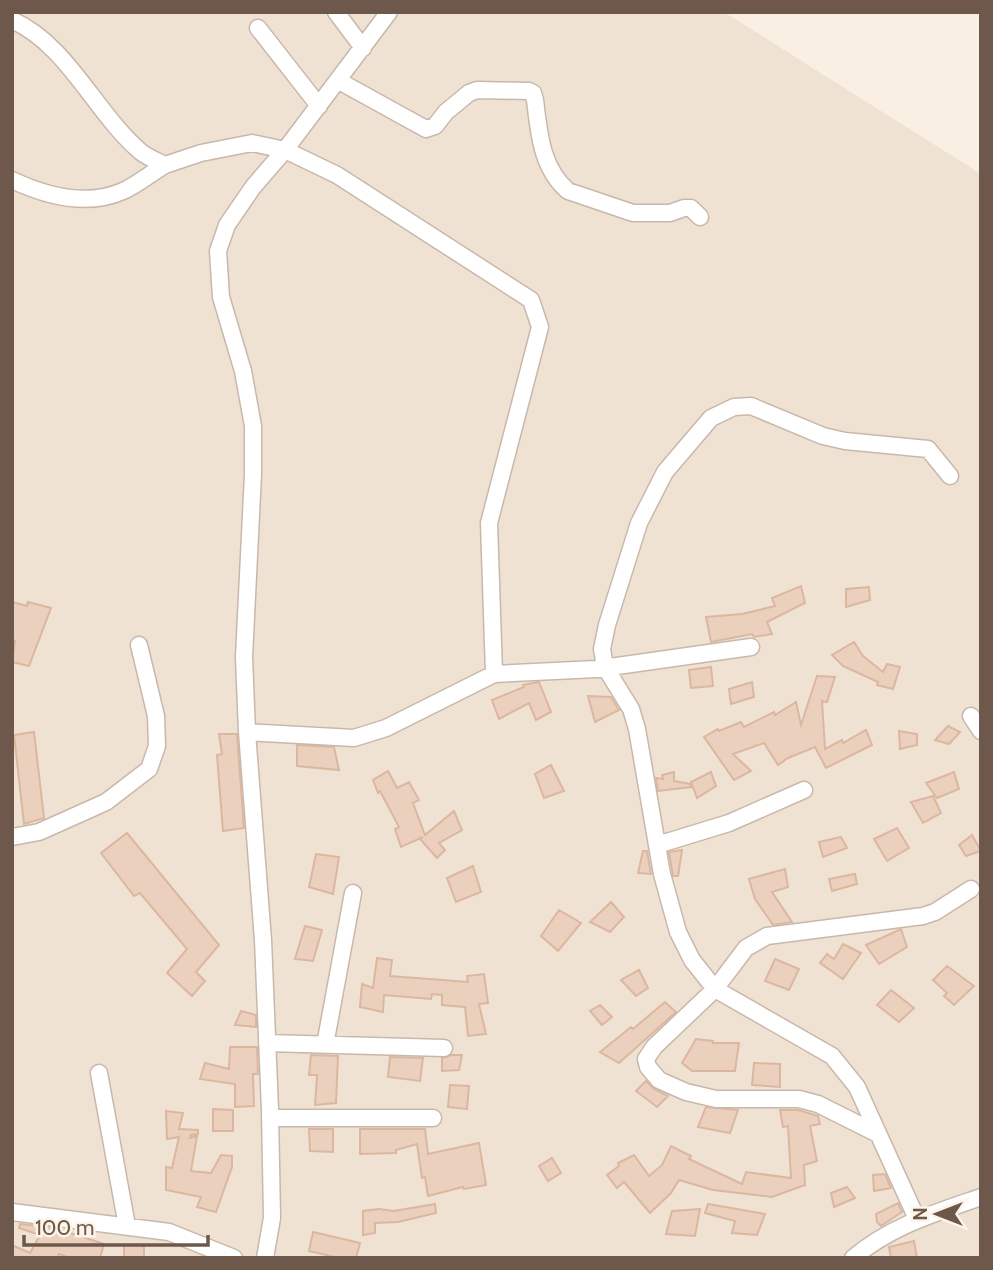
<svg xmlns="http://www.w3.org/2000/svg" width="993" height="1270" font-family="Cabin,sans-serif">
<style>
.residential{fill:#f0e2d2}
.building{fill:#ebd0be;stroke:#dcb7a0;stroke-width:2}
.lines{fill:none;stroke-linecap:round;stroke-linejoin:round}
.minor-casing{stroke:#c8b8ab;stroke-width:19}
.minor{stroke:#fff;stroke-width:16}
</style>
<rect width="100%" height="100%" fill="#f9f0e3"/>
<path class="residential" d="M12,12H724L981,174V1258H12Z"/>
<path class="building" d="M801,586L805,603L767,622L772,634L754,637L752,634L711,642L706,617L742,614L775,606L772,598Z
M869,587L870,600L846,607V589Z
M12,602L27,606L28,602L51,608L29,666L12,662L15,641L12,640Z
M854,642L863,656L883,672L887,664L900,667L893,689L877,685L878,682L843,666L832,655Z
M711,667L713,686L691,688L689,670Z
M817,676L835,677L827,702L822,701L825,749L842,740L843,743L866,730L872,745L826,768L815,747L788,758L778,765L764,743L733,754L751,771L734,780L704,737L718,729L719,731L741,722L744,727L774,712L775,715L796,702L801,725Z
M539,682L551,712L536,720L529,703L499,719L492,700L524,687L523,685Z
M752,682L754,697L731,704L729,689Z
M588,696L611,697L619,710L595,722Z
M948,726L960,732L949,744L935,740Z
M899,731L917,734V745L900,749Z
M34,732L44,818L24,824L14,735Z
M219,734H237L244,828L223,831L217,755L222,754Z
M297,745L334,747L339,770L297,766Z
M551,765L564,791L544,798L535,774Z
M388,771L397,788L409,782L419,800L413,803L425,835L454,811L462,830L439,843L445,850L437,858L420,839L423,837L401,847L395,829L399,827L380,791L378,793L373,780Z
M674,772V781L691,784V787L658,791L656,778L663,779L662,775Z
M711,772L716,786L697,798L691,782Z
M954,772L959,789L937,798L926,783Z
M933,796L941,813L923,823L911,802Z
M897,828L909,848L887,861L874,839Z
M127,833L219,945L196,972L205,981L192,996L167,973L187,949L140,893L134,896L101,853Z
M972,835L981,851L966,856L959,845Z
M841,837L847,848L823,857L819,842Z
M682,850L678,876H673L669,852Z
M643,851H647L651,874L638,873Z
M316,854L339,857L333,894L309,887Z
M473,866L481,892L456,902L447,878Z
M785,869L788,887L772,892L792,922L773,925L755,899L749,879Z
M855,874L857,884L832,891L829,879Z
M611,902L624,917L610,932L590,922Z
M559,910L581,923L558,951L541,936Z
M305,926L322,930L313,961L295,959Z
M901,929L907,947L879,964L866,945Z
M843,944L861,953L843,979L820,963L827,954L834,959Z
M377,958L392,960L390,976L468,982L467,976L484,974L488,1003L479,1004L486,1034L468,1036L465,1007L442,1005V995L432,994L431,999L384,995L383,1012L360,1007L362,984L373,988Z
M775,959L799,969L789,990L765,981Z
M947,966L974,986L954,1005L944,996L947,993L933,980Z
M639,970L648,988L636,996L621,980Z
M891,990L914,1008L899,1022L877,1005Z
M665,1002L676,1012L619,1063L600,1052L631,1027L633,1029Z
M600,1005L612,1017L602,1025L590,1011Z
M241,1011L256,1015V1027L235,1025Z
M696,1039L713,1041V1043H739L735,1071H692L682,1063Z
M230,1047H257L258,1074H253L254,1106L235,1107V1084L200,1079L205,1063L229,1069Z
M311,1055L338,1056L336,1103L315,1105L317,1075H309Z
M452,1055H462L459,1070L442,1071V1058Z
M390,1057L423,1058L420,1081L388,1077Z
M754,1063L780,1064V1087L752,1085Z
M646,1081L654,1089L668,1096L657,1107L636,1091Z
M450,1085L469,1086L467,1109L448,1107Z
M706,1107L738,1110L730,1133L698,1127Z
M213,1109L233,1110V1131H213Z
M780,1110H798L818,1116L820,1124L810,1126L817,1161L804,1165L805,1185L772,1197L713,1190L679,1180L671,1193L650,1213L624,1182L617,1188L607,1175L619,1166L618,1163L634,1155L649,1176L662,1165L671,1146L691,1156L689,1159L742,1184L746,1172L791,1178L788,1126L783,1127Z
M166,1111L183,1113L179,1129L198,1130V1134L191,1135L190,1138L197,1136L191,1171L211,1173L221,1155L232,1156V1167L216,1212L197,1207L201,1197L166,1190V1167L172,1168L179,1137L167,1139Z
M309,1129H333V1152L310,1151Z
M360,1129H425L428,1154L479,1143L486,1185L464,1189L463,1187L428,1196L425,1177L422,1178L417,1144L396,1150V1153L360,1154Z
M552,1158L561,1173L548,1181L539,1166Z
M885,1174L891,1188L874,1191L873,1175Z
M847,1187L855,1198L834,1207L831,1193Z
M898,1203L902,1212L881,1226L877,1222L876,1214Z
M435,1204L436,1213L398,1222L375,1223V1233L363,1235V1211L379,1209L394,1211Z
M708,1204L765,1214L757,1235L732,1233L735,1221L705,1213Z
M700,1209L695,1236L666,1234L672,1211Z
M20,1224L55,1228L104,1244L100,1258H71L59,1254L57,1258H12V1245L30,1253L40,1235L19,1228Z
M313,1232L360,1243L356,1258H339L309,1251Z
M914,1241L917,1258H891L889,1247Z
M124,1245L144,1246V1258H124Z"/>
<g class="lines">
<g class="minor-casing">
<path id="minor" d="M336,12L363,48
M12,20C68,45 95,113 141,152C147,157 157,161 165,165L201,153L252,143L285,150L337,175L531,300L540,327L489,523L494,674
M258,28L319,106
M339,81L426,129L435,126L446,112L469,93L477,90L529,91L533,93L535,100C539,132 541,168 568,191L633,213H670L684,208H691L700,217
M12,180C46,196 87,207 123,191C137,185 151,173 165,165
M971,716L981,731
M247,732L354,738L386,728L494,674L596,669L751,647
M12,837L39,832L106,802L149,769L157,746L156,716L139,645
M657,845L729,823L804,790
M267,1043L444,1048
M325,1045L353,893
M99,1073L127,1226
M270,1118H433
M878,1134L818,1104L799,1099H716L686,1092L659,1080L648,1067L646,1059L654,1047L715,989L746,948L767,936L923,916L935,912L971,889
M12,1212L169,1232L234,1258
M917,1219L857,1087L832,1056L715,989L692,960L678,932L662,874L637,729L631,709L605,667L602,649L607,625L639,523L665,472L711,418L734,407L751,406L823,436L845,441L928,449L950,476
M265,1258L272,1218L270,1110L263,940L247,732L244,657L253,474V426L243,371L221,297L218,251L227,225L253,187L285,150L389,12
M853,1258C891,1226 935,1213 981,1197"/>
</g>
<use href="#minor" class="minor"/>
</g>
<rect width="993" height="1270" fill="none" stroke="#6e584c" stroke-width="28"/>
<g transform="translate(937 1214) rotate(270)" stroke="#fdf5e9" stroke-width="5" paint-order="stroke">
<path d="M0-5L12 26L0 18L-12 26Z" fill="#6e584c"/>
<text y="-10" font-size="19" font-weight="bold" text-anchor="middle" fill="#6e584c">N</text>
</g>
<path d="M24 1235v10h184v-10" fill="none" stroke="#6e584c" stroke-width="3.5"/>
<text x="35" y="1235" font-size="21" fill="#6e584c" stroke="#fdf5e9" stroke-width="5" paint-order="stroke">100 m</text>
</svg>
